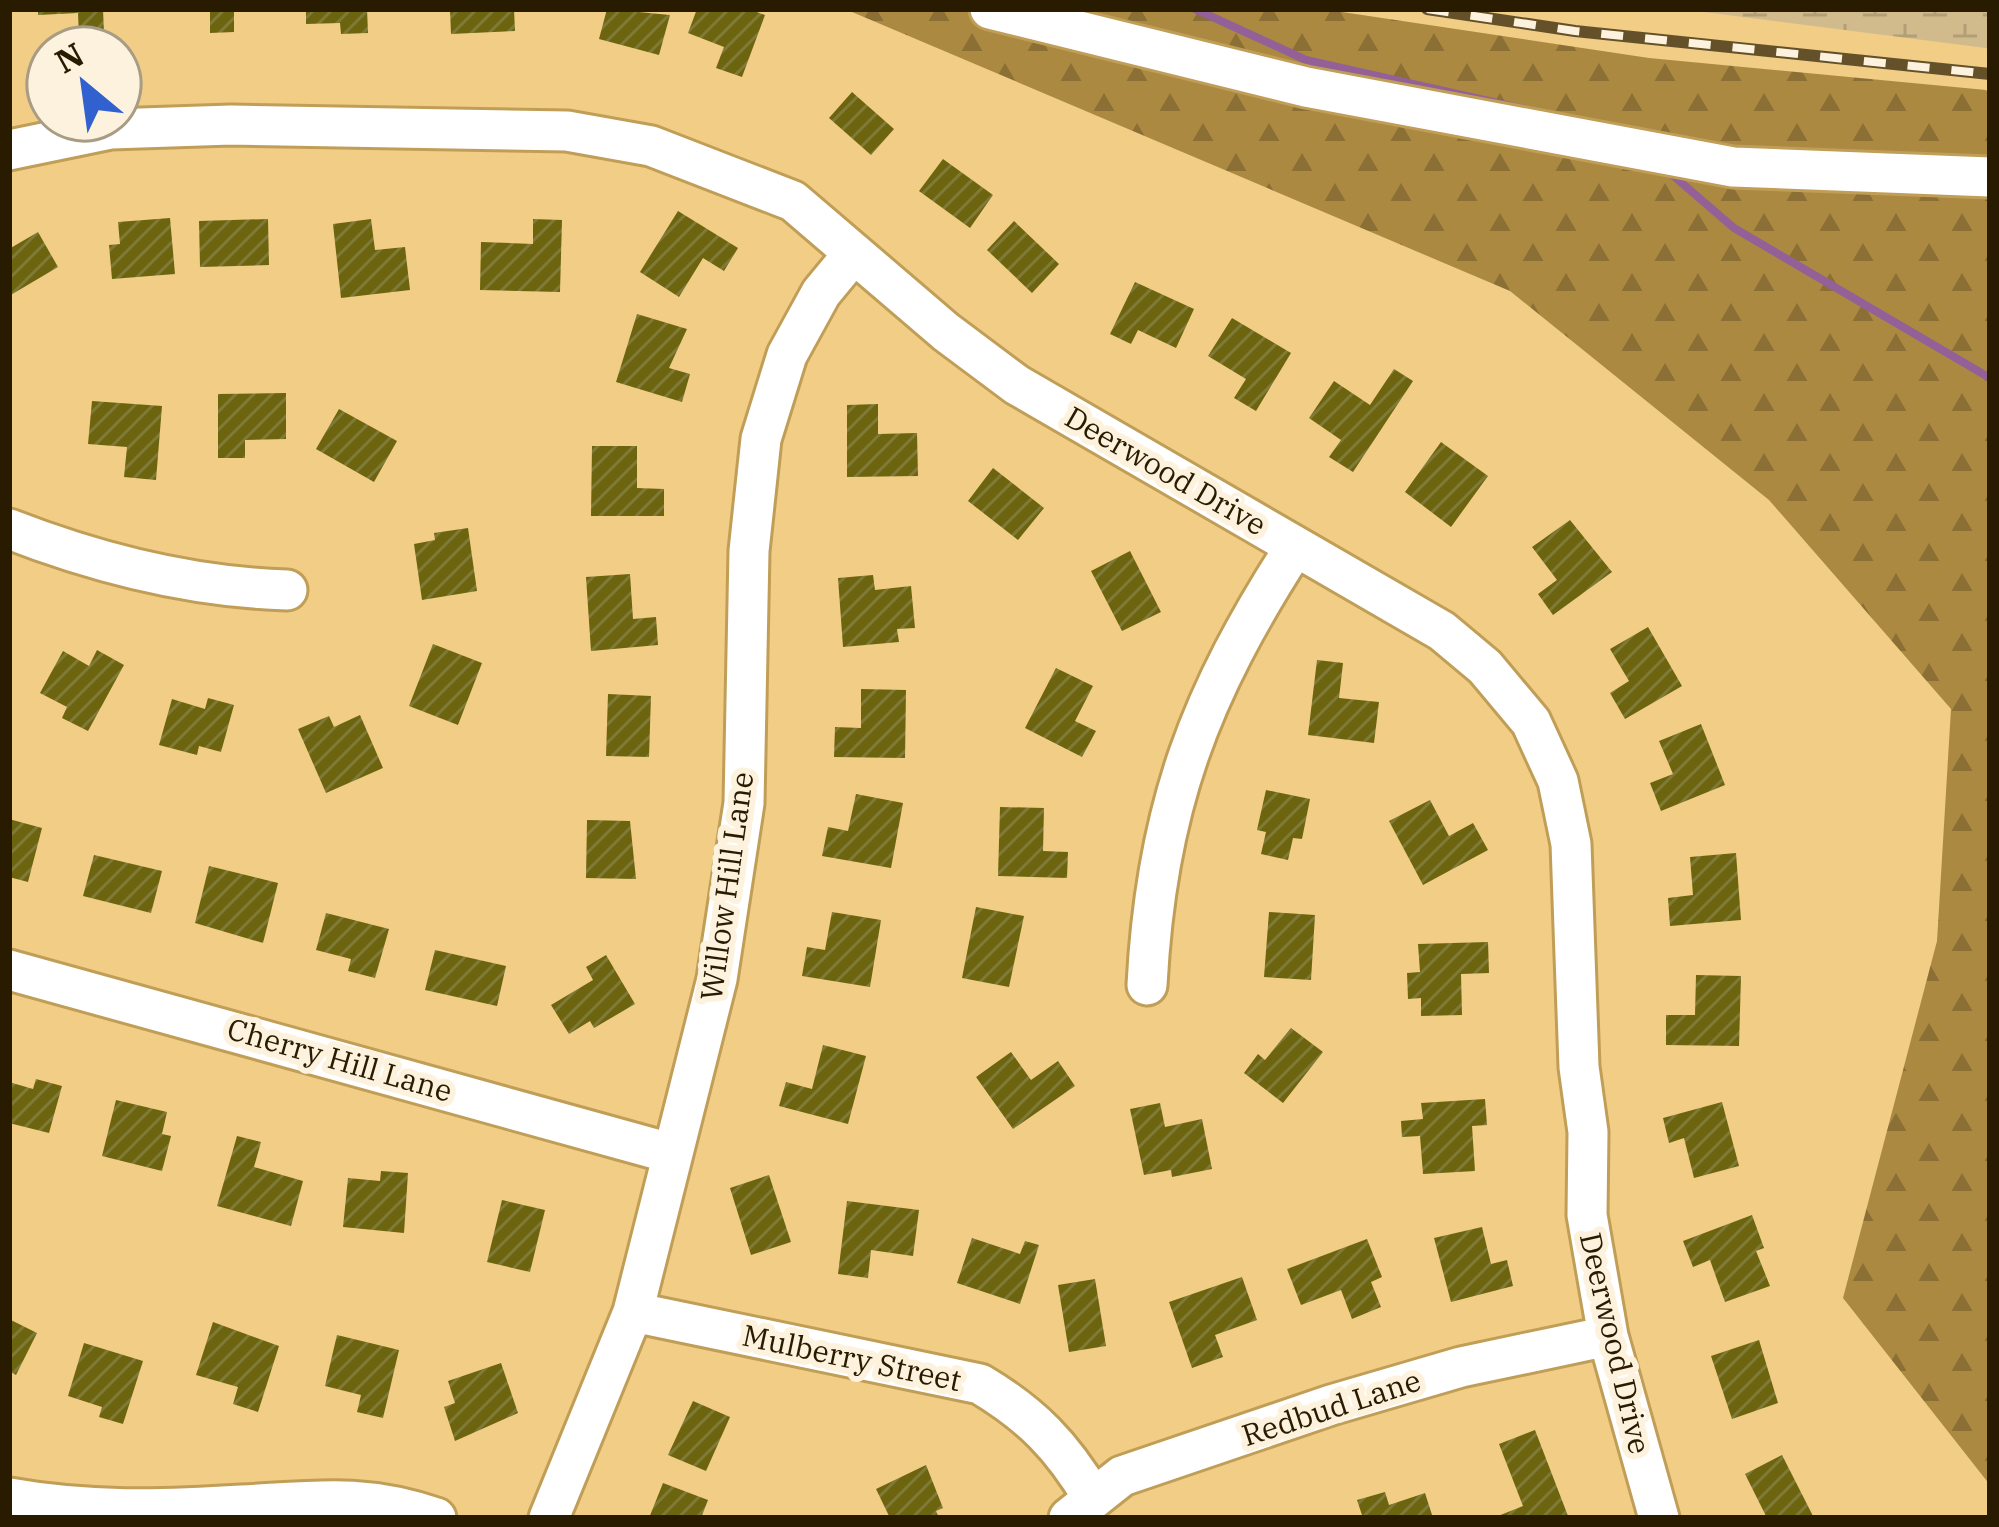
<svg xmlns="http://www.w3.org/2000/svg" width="1999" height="1527" font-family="'IBM Plex Serif',serif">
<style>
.forest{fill:url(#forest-firs)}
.wetland{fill:url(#wetland-marsh)}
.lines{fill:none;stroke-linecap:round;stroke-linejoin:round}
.stream{stroke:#936197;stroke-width:8}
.building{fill:url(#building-hatch)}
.minor-casing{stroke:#c09e57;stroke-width:45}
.minor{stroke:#fff;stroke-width:39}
.rail-casing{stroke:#655129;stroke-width:12}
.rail{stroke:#fdf2dd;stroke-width:8;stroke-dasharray:22;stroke-linecap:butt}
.labels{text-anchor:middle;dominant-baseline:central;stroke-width:12;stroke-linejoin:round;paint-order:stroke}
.street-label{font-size:30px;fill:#281b00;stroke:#fdf2dd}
</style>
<defs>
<pattern id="forest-firs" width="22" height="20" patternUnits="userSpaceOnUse" patternTransform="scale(3)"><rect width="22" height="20" fill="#ab8941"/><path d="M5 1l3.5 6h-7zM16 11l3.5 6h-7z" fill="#8b6f34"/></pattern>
<pattern id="wetland-marsh" width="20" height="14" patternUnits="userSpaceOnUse" patternTransform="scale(3)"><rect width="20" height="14" fill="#d1ba8c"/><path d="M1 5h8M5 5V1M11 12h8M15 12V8" fill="none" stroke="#b39f77"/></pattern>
<pattern id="building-hatch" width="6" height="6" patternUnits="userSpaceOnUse" patternTransform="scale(3)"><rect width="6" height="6" fill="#6c640f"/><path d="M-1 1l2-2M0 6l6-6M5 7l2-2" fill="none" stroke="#807a38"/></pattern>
</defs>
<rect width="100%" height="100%" fill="#f1cd86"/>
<path class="forest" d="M845,9H1322L1649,58L1986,90L1990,95V1485L1843,1298L1937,941L1951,709L1769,500L1510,291Z"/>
<path class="wetland" d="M1681,9H1990V49L1986,48Z"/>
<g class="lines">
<path class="stream" d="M1195,9L1306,60L1524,109
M1669,172L1734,228L1990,378"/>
</g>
<path class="building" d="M38,9H103L104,34L79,36L78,13L38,15Z
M210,9H234V32L210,33Z
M306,9H367L368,33L341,34L340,23L306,24Z
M450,9H514L515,31L451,34Z
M607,9L670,15L659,55L599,39Z
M697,9H749L765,15L742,77L716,68L724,47L688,33Z
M852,92L894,129L871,155L829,118Z
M943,159L993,195L970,228L919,191Z
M678,211L738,248L724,271L703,258L679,297L640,272Z
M170,218L175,274L112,279L109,245L120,244L118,222Z
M268,219L269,265L200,267L199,221Z
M371,219L375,250L405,247L410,290L341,298L333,224Z
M533,219L562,220L560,292L480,290L481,242L533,244Z
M1014,221L1059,264L1032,293L987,250Z
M38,232L58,267L9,296V249Z
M1135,282L1194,309L1176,348L1138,330L1131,344L1110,334Z
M637,314L687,329L669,368L690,374L682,402L616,382Z
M1232,318L1291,353L1256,411L1234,398L1246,379L1208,356Z
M1394,369L1413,381L1353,472L1329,457L1341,440L1309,418L1334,381L1370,405Z
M286,393V439L245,440V458H218V394Z
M92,401L162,406L156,480L124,477L127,447L88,444Z
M878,404V434L917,433L918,476L847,477V405Z
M339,409L397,441L374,482L316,449Z
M1441,442L1488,476L1451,527L1405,492Z
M592,446H637V488L664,489V516H591Z
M993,468L1044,508L1018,540L968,501Z
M1570,520L1612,572L1553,615L1538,594L1557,580L1532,547Z
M468,528L477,591L422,600L414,544L435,540L434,533Z
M1130,551L1161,612L1122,631L1091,571Z
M630,574L633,619L656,617L658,645L591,651L586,577Z
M873,575L875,590L911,586L915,628L897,629L899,642L843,647L838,578Z
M1648,627L1682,686L1625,719L1610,693L1629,681L1610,649Z
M433,644L482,663L458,725L409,706Z
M97,650L124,665L88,731L62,718L67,707L40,693L63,651L89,666Z
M1317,660L1343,663L1339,698L1379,702L1374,743L1308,735Z
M1056,668L1093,686L1075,721L1096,731L1082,757L1025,728Z
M861,689L906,690L905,758L834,757L835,727L861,728Z
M608,694L651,696L649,757L606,756Z
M208,698L234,705L221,752L199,746L197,755L159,745L172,699L205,709Z
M360,715L383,768L326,793L298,729L329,716L334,727Z
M1701,724L1725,785L1661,811L1650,783L1673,774L1659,741Z
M1266,790L1310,799L1302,839L1293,838L1288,860L1261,854L1266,832L1257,830Z
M856,794L903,803L891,868L822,856L828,827L848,831Z
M1430,800L1449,836L1473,823L1488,850L1423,885L1389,821Z
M1000,807L1044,808L1043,851L1068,852L1067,878L998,876Z
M9,819L42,828L28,882L9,877Z
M587,820L630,821L636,879L586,878Z
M1736,853L1741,920L1670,926L1668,898L1693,895L1690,857Z
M94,855L162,871L151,913L83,896Z
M209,866L278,883L263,943L195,923Z
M976,907L1024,916L1009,987L962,978Z
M832,912L881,920L870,987L802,976L807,947L825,950Z
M1269,912L1315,915L1311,980L1264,977Z
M326,913L389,929L375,978L348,971L351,959L316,950Z
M1488,942L1489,973L1461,974L1462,1015L1421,1016V998L1408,999L1407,973L1420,972L1418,944Z
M435,950L506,966L497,1006L425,990Z
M606,955L635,1004L594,1028L590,1021L569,1034L551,1005L593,980L586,967Z
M1696,975L1741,976L1739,1046L1666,1045V1015H1695Z
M1291,1028L1323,1052L1283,1103L1244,1073L1258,1054L1265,1060Z
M823,1045L866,1056L848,1124L779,1106L786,1082L812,1089Z
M1011,1052L1031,1080L1058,1061L1075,1086L1013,1129L976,1077Z
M36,1079L62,1086L49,1133L9,1123V1082L33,1089Z
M1485,1099L1487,1125L1472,1126L1475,1171L1423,1174L1420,1136L1402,1137L1401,1121L1423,1119L1421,1103Z
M116,1100L167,1112L162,1134L171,1136L162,1171L102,1156Z
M1722,1102L1739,1166L1694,1178L1684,1138L1669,1143L1663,1118Z
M1160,1103L1165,1127L1202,1119L1212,1169L1172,1177L1171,1170L1144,1175L1130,1109Z
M237,1136L261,1142L254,1167L303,1181L291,1226L217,1206Z
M381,1171L408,1173L404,1233L343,1227L348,1178L380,1181Z
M769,1175L791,1242L751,1255L730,1188Z
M502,1200L545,1210L530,1272L487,1262Z
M847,1201L919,1210L913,1256L871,1250L868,1278L838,1274Z
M1752,1215L1764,1248L1756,1251L1770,1286L1725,1302L1710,1260L1693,1267L1683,1241Z
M1482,1227L1491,1264L1507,1260L1513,1286L1451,1302L1434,1238Z
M972,1238L1020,1254L1025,1241L1039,1245L1020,1304L957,1283Z
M1367,1239L1382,1277L1371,1282L1381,1307L1352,1319L1341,1290L1301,1305L1287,1269Z
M1242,1277L1257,1320L1215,1335L1223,1357L1192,1368L1169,1302Z
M1095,1279L1106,1346L1069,1352L1058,1285Z
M9,1319L37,1333L16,1375L9,1371Z
M213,1322L279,1346L258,1412L233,1404L238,1387L196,1375Z
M337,1335L399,1350L383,1418L357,1412L361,1395L325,1386Z
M1759,1340L1778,1403L1732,1419L1711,1356Z
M84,1343L143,1361L123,1424L99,1417L102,1407L68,1396Z
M501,1363L518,1413L455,1441L444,1407L455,1403L448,1381Z
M693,1401L730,1417L706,1471L668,1455Z
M1535,1430L1568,1516L1493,1518L1523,1506L1499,1444Z
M1782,1455L1813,1516L1810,1518H1767L1745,1474Z
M926,1465L943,1508L936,1511L939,1518H890L876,1489Z
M663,1483L708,1500L701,1518H649Z
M1385,1492L1389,1505L1425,1493L1433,1518H1363L1357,1500Z"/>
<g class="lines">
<g class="minor-casing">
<path id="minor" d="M990,9L1306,87L1733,167L1990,177
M9,150L111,129L231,125L567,131L651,146L793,201L946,332L1017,385L1442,631L1485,667L1531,722L1558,781L1571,844L1579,1067L1588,1132L1587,1215L1608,1336L1659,1518
M9,529C99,564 191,587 287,590
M9,970L670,1153
M1147,985C1156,808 1200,694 1295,547
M633,1312L980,1384C1032,1415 1062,1446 1093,1498
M9,1498C87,1512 163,1510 242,1505C315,1501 365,1493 436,1518
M549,1518L633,1312L717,979L744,803L749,551L761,439L787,355L821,293L854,253
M1069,1518L1122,1476L1331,1405L1461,1367L1608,1336"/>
</g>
<use href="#minor" class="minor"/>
<g class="rail-casing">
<path id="rail" d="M1427,9L1575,31L1990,74"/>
</g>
<use href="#rail" class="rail"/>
</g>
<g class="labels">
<g class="street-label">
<text transform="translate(1166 470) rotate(30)">Deerwood Drive</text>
<text transform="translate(726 886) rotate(-82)">Willow Hill Lane</text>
<text transform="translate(340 1059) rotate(16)">Cherry Hill Lane</text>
<text transform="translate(1616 1343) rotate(77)">Deerwood Drive</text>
<text transform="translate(852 1357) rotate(12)">Mulberry Street</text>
<text transform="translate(1331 1407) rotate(-18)">Redbud Lane</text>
</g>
</g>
<rect width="1999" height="1527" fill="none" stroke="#281b00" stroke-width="24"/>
<g transform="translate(84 84) rotate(331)"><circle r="57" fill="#fdf2dd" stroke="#a89c85" stroke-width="3"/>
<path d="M0-9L21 45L0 30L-21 45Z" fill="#3160cf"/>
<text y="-18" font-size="33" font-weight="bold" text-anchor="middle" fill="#281b00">N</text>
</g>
</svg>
